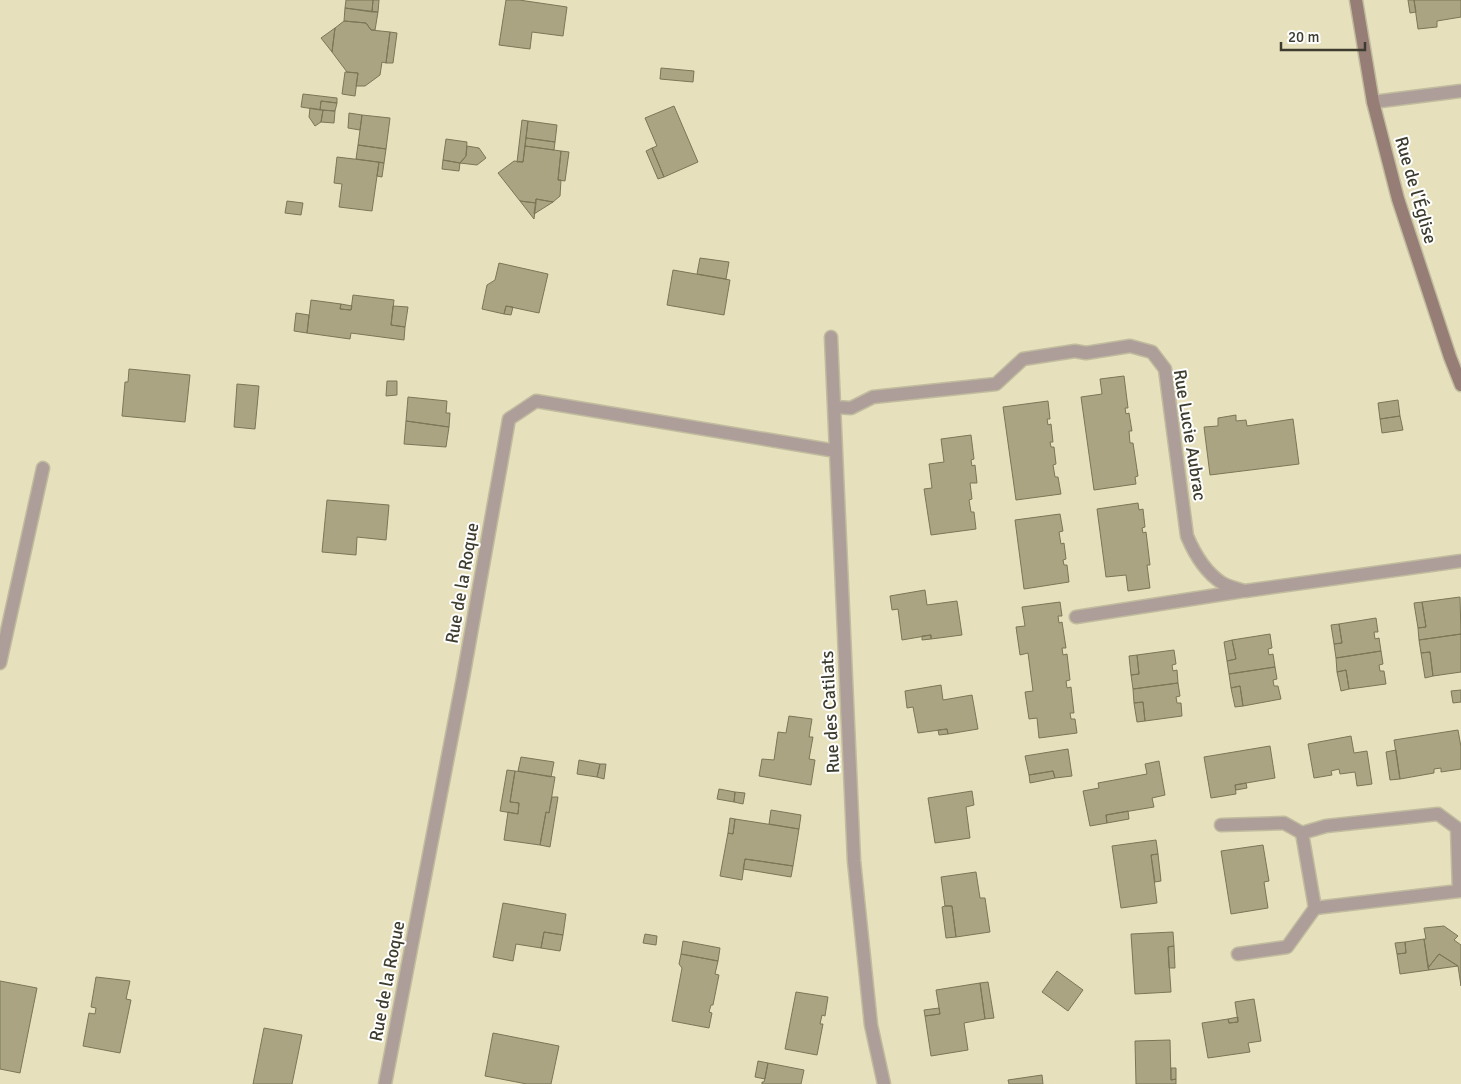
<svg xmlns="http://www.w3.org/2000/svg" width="1461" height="1084" font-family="Signika,sans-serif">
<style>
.building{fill:#aaa483;stroke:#7b7656}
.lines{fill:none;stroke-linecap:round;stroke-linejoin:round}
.lane-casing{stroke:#c1bc9e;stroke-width:15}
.street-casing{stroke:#c1bc9e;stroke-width:15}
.secondary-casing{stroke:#c1bc9e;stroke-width:15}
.lane{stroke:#ae9e99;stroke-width:12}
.street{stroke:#ae9e99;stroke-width:12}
.secondary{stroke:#967e77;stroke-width:12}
.labels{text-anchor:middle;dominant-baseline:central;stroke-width:4;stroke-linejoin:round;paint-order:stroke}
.street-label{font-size:18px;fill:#3e3c2e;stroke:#fff}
</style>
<rect width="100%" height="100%" fill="#e6e0bd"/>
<path class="building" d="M346,0H373L372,12L345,8Z
M373,0H379L378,12H372Z
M506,0H519L567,7L563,36L532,32L530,49L499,45Z
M1408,0H1414L1416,12L1410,13Z
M1414,0H1461V17L1437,21V27L1418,29Z
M345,8L378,12L375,30H371L366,23L344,21Z
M344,21L366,23L371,30L390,32L386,63L382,62L380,75L365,86H356L358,73L347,72L332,52L335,28Z
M335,28L332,52L321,38Z
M390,32L397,33L393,63H386Z
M661,68L694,71L693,82L660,79Z
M345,72L358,73L355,96L342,94Z
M303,94L337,98V103L321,101L320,110L301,107Z
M321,101L337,103L335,111L320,110Z
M674,106L698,162L664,177L652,148L657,146L645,118Z
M310,108L323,110L321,122L315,126L309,117Z
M323,110L335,111L334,123L321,122Z
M349,113L362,115L360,130L348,128Z
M362,115L390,118L386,149L358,145Z
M522,120L528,121L523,162H517Z
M528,121L557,125L555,142L526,138Z
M526,138L555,142L554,150L525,146Z
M446,139L467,142L466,156L460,163L443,160Z
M358,145L386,149L384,163L356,159Z
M467,146L479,148L486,158L477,165L460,163L466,156Z
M525,146L561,151L558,180H561L560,196L553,202L536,199V203L520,201L498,173L514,161L523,162Z
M652,148L664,177L658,179L646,151Z
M561,151L569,152L565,181L558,180Z
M337,157L379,162L372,211L339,207L342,184L334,183Z
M443,160L460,163L459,171L442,169Z
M379,162L384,163L382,177L377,176Z
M536,199L553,202L534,214Z
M287,201L303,203L301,215L285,213Z
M520,201L536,203L534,219Z
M700,258L729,262L726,279L697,274Z
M499,263L548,274L539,313L506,306L504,314L482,309L487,285L495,280Z
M673,270L730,280L724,315L667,305Z
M353,295L394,300L391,325L405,327L404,340L351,333L350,339L307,333L311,300L341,304L340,309L351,310Z
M341,304L352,306L351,310L340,309Z
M393,306L408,307L405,327L391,325Z
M506,306L513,307L511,315L504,314Z
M296,313L309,315L307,333L294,331Z
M129,369L190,375L185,422L122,416L125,382H128Z
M1124,376L1128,408H1125L1126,414L1129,413L1132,431H1129L1130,443H1133L1138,476L1135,477L1136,484L1094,490L1081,397L1102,394L1100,379Z
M387,381H397V395L386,396Z
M237,384L259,386L255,429L234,427Z
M408,397L447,401L446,413H450L449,427L406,421Z
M1398,400L1400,416L1380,419L1378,403Z
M1048,401L1050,419H1047L1048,425L1051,424L1053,442H1050L1051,447H1054L1056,464L1053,465L1055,477H1058L1061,494L1016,500L1003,407Z
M1236,415V421L1246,420L1247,426L1293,419L1299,464L1210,475L1204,427L1218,426V418Z
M1400,416L1403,430L1382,433L1380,419Z
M406,421L449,427L446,447L404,444Z
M971,435L974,459L971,460L972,466L975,465L977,483H970L972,499L969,500L971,512H974L976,529L931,535L924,489L932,488L929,464L944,462L941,439Z
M327,500L389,505L386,540L357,537L356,555L322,552Z
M1138,503L1139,510L1143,509L1145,527L1142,528L1143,533L1146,532L1150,565H1147L1150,588L1128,591L1126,575L1106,577L1097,509Z
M1060,514L1063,531L1059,532L1061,544L1064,543L1066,559L1063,560L1064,565H1067L1069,582L1024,589L1015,520Z
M925,590L927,605L957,601L962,635L931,639V635L902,640L898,609L892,610L890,596Z
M1460,597L1461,634L1419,640L1418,628L1426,627L1422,602Z
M1060,602L1062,616H1058L1059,623L1062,622L1066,648H1062L1063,655L1067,654L1070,680L1066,681L1067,688L1071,687L1074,713H1070L1071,719H1075L1077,733L1039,738L1037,718L1029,719L1025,692L1033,691L1028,653L1020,655L1016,627L1025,626L1022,607Z
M1422,602L1426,627L1418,628L1414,603Z
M1376,618L1378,632H1374L1375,639L1379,638L1381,651L1336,658L1334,644L1342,643L1339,624Z
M1339,624L1342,643L1334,644L1331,625Z
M1270,634L1272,648L1268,649L1269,655L1273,654L1275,667L1229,674L1227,661L1236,659L1232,640Z
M1461,634V672L1433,676L1430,652L1421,653L1419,640Z
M931,635V639L922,640V636Z
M1232,640L1236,659L1227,661L1224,642Z
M1174,650L1176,664L1172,665L1173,671L1177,670L1178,683L1133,689L1131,675L1139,674L1137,655Z
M1381,651L1383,664L1379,665L1380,671H1384L1386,684L1349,689L1346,670L1337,672L1336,658Z
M1430,652L1433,676L1425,678L1421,653Z
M1137,655L1139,674L1131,675L1129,656Z
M1275,667L1277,679L1273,680L1274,686H1278L1281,699L1243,706L1240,686L1231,688L1229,674Z
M1346,670L1349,689L1341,691L1337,672Z
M1178,683L1180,696L1176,697L1177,703H1181L1182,716L1145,721L1143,702L1134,703L1133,689Z
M941,685L943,700L972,695L978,729L948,734L947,729L918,733L913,707L907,708L905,691Z
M1240,686L1243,706L1235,707L1231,688Z
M1461,690V702L1453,703L1451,691Z
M1143,702L1145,721L1137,722L1134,703Z
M789,716L812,719L809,737H813L809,759L815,760L811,785L759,776L762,759L774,760L778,732L786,733Z
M947,729L948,734L939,735L938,730Z
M1458,730L1461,747V769L1441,772V768L1434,769V773L1400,779L1394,740Z
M1351,736L1354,753L1367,751L1372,784L1357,786L1355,772L1340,774L1339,769L1331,771L1332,775L1314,778L1308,744Z
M1270,746L1275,778L1235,785L1236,794L1211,798L1204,757Z
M1068,749L1072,776L1055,778L1053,771L1029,775L1025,756Z
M1396,750L1400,779L1390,780L1386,752Z
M521,757L554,762L551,777L518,771Z
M579,760L600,764L597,777L577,774Z
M1159,761L1165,795L1152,798L1154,807L1106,815L1107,823L1090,826L1083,791L1099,788L1098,783L1147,774L1145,764Z
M600,764H606L604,779L597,777Z
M507,770L515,771L510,802L519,803L518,814L500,811Z
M515,771L555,777L549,813L546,812L540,845L504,840L508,812L518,814L519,803L510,802Z
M1053,771L1055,778L1030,783L1029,775Z
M1246,783L1247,788L1236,790L1235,785Z
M719,789L735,792L734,802L717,799Z
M972,791L974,805L966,807L970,838L935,843L928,798Z
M735,792L745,793L743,804L734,802Z
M552,797H558L550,847L540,845L546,812L549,813Z
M771,810L801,815L799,829L769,824Z
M1128,811L1129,819L1107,823L1106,815Z
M730,818L735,819L733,834L728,833Z
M735,819L799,829L793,866L745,859L742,880L720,876L728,833L733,834Z
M1156,840L1158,854L1151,855L1157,903L1121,908L1112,846Z
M1263,845L1269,881L1264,882L1268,908L1231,914L1221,851Z
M1158,854L1161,881L1155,882L1151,855Z
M745,859L793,866L791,877L743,869Z
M976,872L980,898H985L990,932L956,937L952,906H945L941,877Z
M503,903L566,914L563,935L544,932L541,948L516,944L513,961L493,957Z
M945,906H952L956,937L946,938L942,907Z
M1444,926L1458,936L1454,940L1461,945V986L1458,966L1439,954L1428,968L1424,939H1426L1424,928Z
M544,932L563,935L560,951L541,948Z
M1173,932L1174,946L1168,947L1171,992L1135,994L1131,934Z
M645,934L657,936L656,945L643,943Z
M1424,939L1429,970L1400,974L1397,954L1406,953L1405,942Z
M683,941L720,948L718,961L681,954Z
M1405,942L1406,953L1397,954L1395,943Z
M1174,946L1175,968H1169L1168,947Z
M681,954L718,961L715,974L719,975L713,1005H711L709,1012L712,1013L709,1028L672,1021L682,968L679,964Z
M1439,954L1458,966L1429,970L1428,968Z
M1057,971L1083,990L1068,1011L1042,992Z
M96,977L130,981L126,999L131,1000L120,1053L83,1046L89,1013L95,1014L96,1008L91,1007Z
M0,981L37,988L20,1073L0,1069Z
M988,982L994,1018L985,1019L980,983Z
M980,983L985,1019L964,1023L968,1050L931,1056L925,1016L940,1014L936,990Z
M796,992L828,997L825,1016L822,1015L820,1024H823L817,1055L785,1049Z
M1254,999L1261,1041L1248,1043L1250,1052L1208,1058L1202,1023L1228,1019L1229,1023L1238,1022L1235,1002Z
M939,1008L940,1014L925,1016L924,1010Z
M1238,1017V1022L1229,1023L1228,1019Z
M264,1028L302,1035L292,1084H253Z
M493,1033L559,1046L551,1084H527L485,1076Z
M1170,1040L1171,1080L1176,1079V1084H1136L1135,1041Z
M758,1061L768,1063L765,1079L755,1077Z
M768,1063L804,1070L801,1084H762V1082H764Z
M1171,1068H1176V1079L1171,1080Z
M1042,1075L1043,1084H1009L1008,1080Z"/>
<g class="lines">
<g class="lane-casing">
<path id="lane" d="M1221,825L1284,823L1302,833
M1238,954L1287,947L1315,908"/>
</g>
<g class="street-casing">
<path id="street" d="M1373,102L1461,91
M831,337L854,861L871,1025L884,1084
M834,407L851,408L873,397L996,384L1023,359L1075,351L1086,353L1130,346L1152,352L1165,369L1187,536C1195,555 1205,572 1222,583C1229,587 1238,589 1245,591L1461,561
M1076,617L1243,591
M0,663L43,468
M1438,814L1457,828L1459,891L1315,908L1302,833L1326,826Z
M385,1084L463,678L509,419L536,401L836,451"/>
</g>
<g class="secondary-casing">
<path id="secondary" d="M1356,0L1373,102L1398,199L1450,357L1461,385"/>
</g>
<use href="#lane" class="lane"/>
<use href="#street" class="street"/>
<use href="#secondary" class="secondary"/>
</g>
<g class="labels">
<g class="street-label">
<text transform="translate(1416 190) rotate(74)">Rue de l'Église</text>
<text transform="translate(1190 435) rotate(81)">Rue Lucie Aubrac</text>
<text transform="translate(462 583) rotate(-80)">Rue de la Roque</text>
<text transform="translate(830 712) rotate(-93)">Rue des Catilats</text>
<text transform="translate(387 981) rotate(-79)">Rue de la Roque</text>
</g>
</g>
<path d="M1281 42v8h84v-8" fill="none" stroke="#3e3c2e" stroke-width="2.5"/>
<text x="1288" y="42" font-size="15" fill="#3e3c2e" stroke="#ffffff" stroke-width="4" paint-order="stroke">20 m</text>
</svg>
